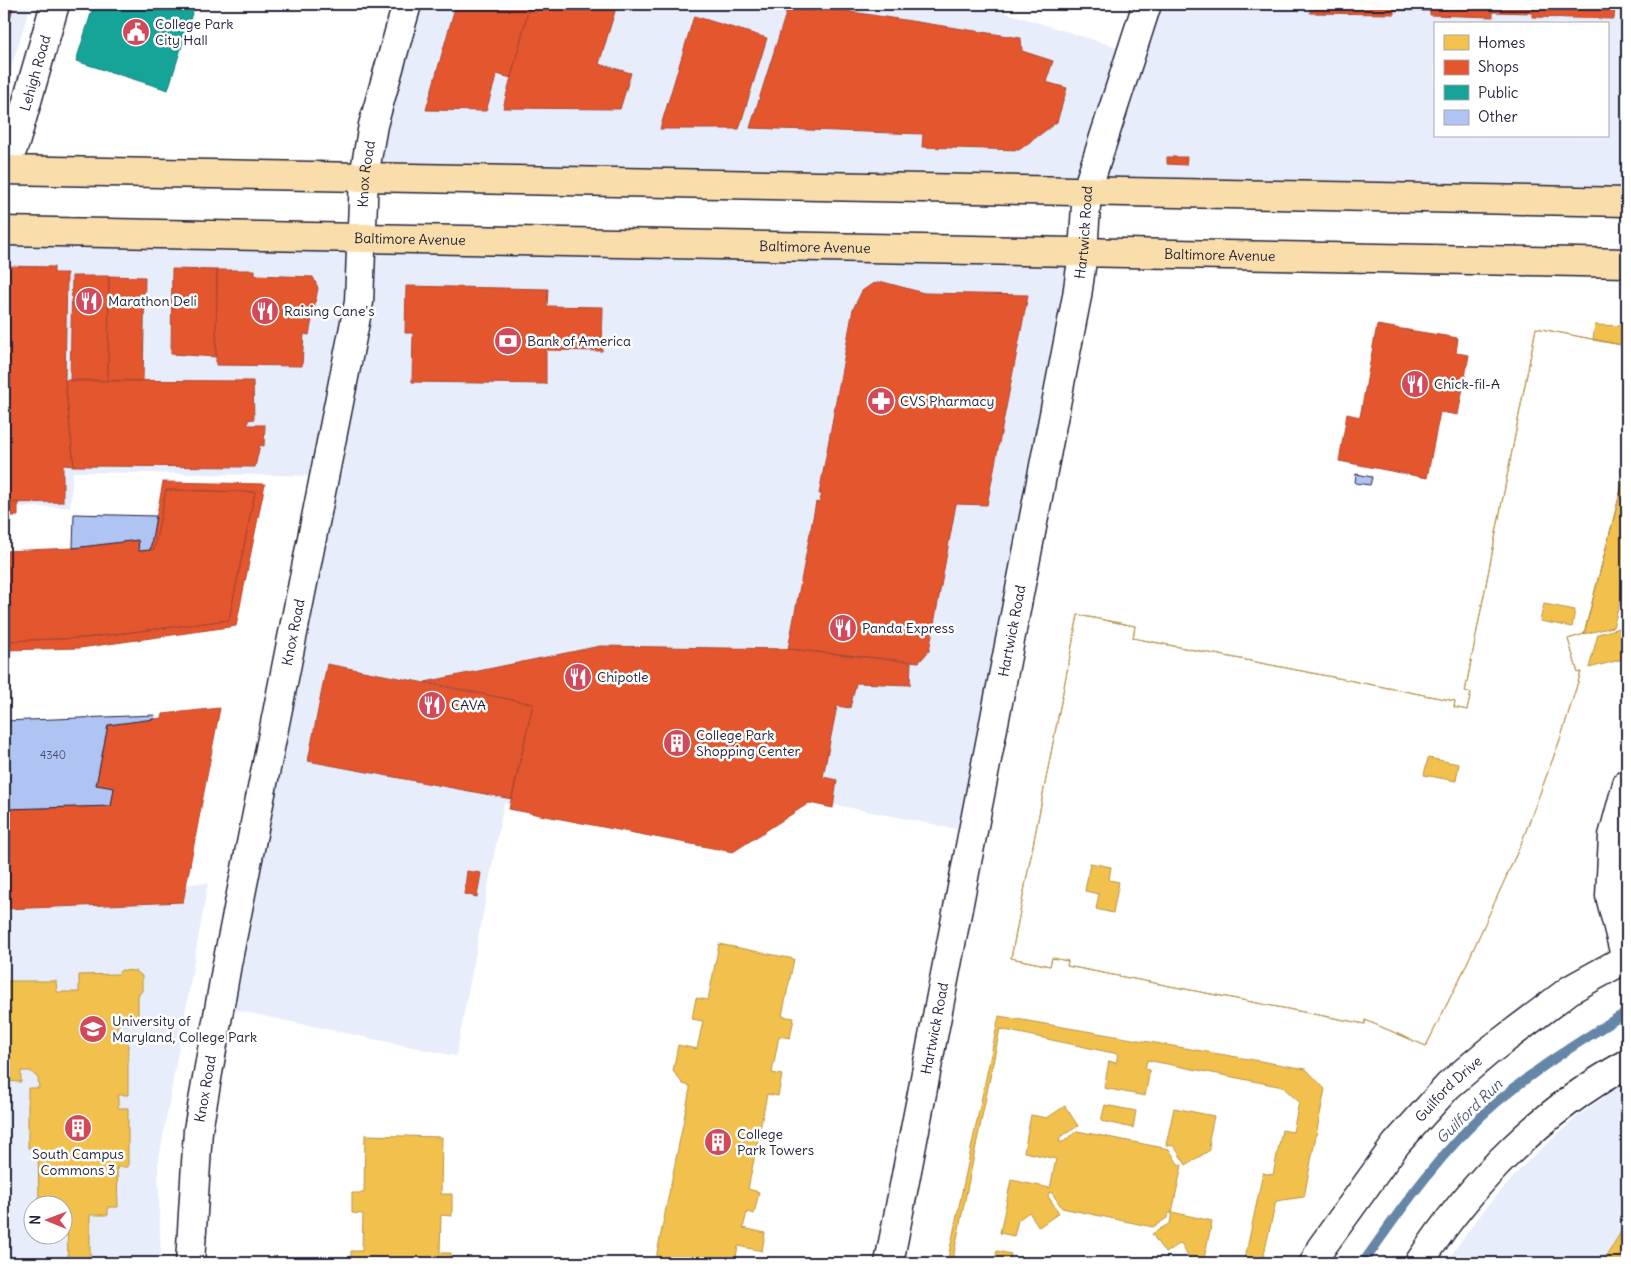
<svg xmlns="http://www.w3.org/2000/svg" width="1631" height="1267" font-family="Delius,sans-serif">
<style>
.built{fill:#e7edfb;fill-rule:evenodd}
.homes{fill:#f2c14e;stroke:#b49148;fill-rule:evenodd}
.shops{fill:#e4572e;stroke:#aa4732}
.public{fill:#17a398;stroke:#1a7c7c}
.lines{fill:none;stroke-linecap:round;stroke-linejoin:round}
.stream{stroke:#6686a8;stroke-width:10}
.building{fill:#b0c4f3;stroke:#22223b}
.minor-casing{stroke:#22223b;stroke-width:31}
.major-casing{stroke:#22223b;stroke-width:31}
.minor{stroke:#fff;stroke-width:28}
.major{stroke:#f9deab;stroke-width:28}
.labels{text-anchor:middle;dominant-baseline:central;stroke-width:5;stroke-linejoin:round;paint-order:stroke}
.number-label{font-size:11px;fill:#464a69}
.poi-label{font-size:14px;fill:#22223b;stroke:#fff;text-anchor:start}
.street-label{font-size:14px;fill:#22223b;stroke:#fff}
.water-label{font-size:15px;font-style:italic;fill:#4a5c7a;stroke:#fff}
</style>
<rect width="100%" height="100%" fill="#fff"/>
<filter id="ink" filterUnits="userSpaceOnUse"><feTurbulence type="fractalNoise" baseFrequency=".02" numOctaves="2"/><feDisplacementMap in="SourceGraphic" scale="10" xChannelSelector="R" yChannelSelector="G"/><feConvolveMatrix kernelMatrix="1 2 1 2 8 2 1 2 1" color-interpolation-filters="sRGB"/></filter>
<g filter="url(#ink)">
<path class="built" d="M4,4H31L4,91Z
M408,4H978L1132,52L1147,4H1627V202L364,176ZM1435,24H1607V136H1435Z
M4,231L1083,253L972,832L812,800L736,850L504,803L456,1056L221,1007L324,476L73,472L70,507H4Z
M208,883L158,1165L161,1263H4V893ZM32,1204H62V1234H32Z
M1627,1081V1263H1445L1484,1210L1526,1163L1579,1115Z"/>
<path class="homes" d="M1595,325L1627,326V346L1593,340Z
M1536,328L1627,346V466L1584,634L1568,639L1578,673L1581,672L1561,737L1521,844L1463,972L1426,1046L1365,1020V1024L1067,966L1068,961L1052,958L1050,966L1011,958L1078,615L1135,626L1133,638L1455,701L1454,707L1467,710L1471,693L1465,692ZM1544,604L1575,610L1572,627L1540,621ZM1428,758L1459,764L1456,781L1424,775ZM1090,863L1111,867L1109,880L1119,882L1113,913L1096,909L1099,894L1085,891Z
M1536,328L1627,346V466L1584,634L1568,639L1578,673L1581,672L1561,737L1521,844L1463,972L1426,1046L1365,1020V1024L1067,966L1068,961L1052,958L1050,966L1011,958L1078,615L1135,626L1133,638L1455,701L1454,707L1467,710L1471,693L1465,692Z
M1627,466V578L1613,627L1584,634Z
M1627,626V658L1589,668L1598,634Z
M719,944L794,959L782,1016L794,1018L790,1038L779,1036L772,1073L782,1075L778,1096L767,1094L748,1189L759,1192L754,1214L747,1212L743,1228L765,1233L762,1251L738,1246L735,1263H655L690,1089V1086L683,1084L673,1071L678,1045L697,1049L703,1021L692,1019L696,998L708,1000Z
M121,970L136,971L142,976V991L138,995V1024H118L117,1036H128V1095H118V1108H128V1167H117L118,1207H108V1215H90V1261L108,1260L111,1263H49V1261H68L67,1216H62V1204H39L38,1148H28V1088H39L38,1078L30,1071H21V1082L4,1081V981H56L57,992H79V975L118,974Z
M999,1016L1306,1069L1325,1089L1304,1197L1276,1201L1262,1263H947Z
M1000,1029L1118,1054L1116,1063L1109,1061L1104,1088L1145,1096L1150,1070L1145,1069L1147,1060L1283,1087L1299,1102L1293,1132L1282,1130L1273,1175L1263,1173L1244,1263H1203L1212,1221L1172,1212L1182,1165L1178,1164L1169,1149L1077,1131L1063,1142H1059L1060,1137L1078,1126L1065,1106L1047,1118L1031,1115L1024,1152L1056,1159L1050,1188L1011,1180L1000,1233L1014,1236L1018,1220L1029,1212L1039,1227L1059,1213L1048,1196L1049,1192L1052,1193L1062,1208L1153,1227L1167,1218L1169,1213H1172L1170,1223L1152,1234L1165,1253L1181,1243L1189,1257L1188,1263H1009L1011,1254L997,1251L994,1263H952ZM1105,1105L1136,1111L1133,1128L1101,1121ZM1174,1108L1214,1116L1209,1139L1210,1150L1186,1165L1174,1146L1166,1145Z
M365,1135L442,1137L441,1194H452V1216L441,1215L440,1253H451V1263H351V1251H362L363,1214L352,1213V1193H364Z
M1624,1227L1627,1229V1263H1602Z"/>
<path class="shops" d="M4,4H14L4,41Z
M456,4H530L511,78L497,74L486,111L426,110Z
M530,4H600L616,8L599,64L631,73L620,109L503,108Z
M1310,4H1430V11L1394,10V14L1310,13Z
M1430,4H1493V17L1430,15Z
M1493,4H1532V13L1493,12Z
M1532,4H1615L1614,19L1532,17Z
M788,7L820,12V7L1021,38L1022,51L1053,61L1046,82L1067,88L1057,122L1019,150L922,147L923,134L750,128Z
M694,16L767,38L739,129H660Z
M1167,157H1187L1186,165L1167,164Z
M4,266L54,267V273H67L65,380L74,466L63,465V502L4,503Z
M172,269L217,270L216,357L171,354Z
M217,270H255V275L313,277L318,288L309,335L304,334L302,366L216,365Z
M72,276H109L108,381H70Z
M109,276L145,277L143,381H108Z
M883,282L924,293L1028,295L987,505L956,504L929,651L919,662L788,649L816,502L819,503L822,494H819L853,309L862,291L872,284Z
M406,286L548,289L547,306L603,307L602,351L546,350V384L412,382L413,333H405Z
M1377,325L1458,338L1456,353L1469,355L1458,415L1440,412L1427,478L1339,461L1347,414L1360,417Z
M65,380L253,381L254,419L248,420V425H265L264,446L260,445L255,467L74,466Z
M163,482L265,484L236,626L80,648L4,650V641L84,638L229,620L255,492L166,490L154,549L150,550Z
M166,490L255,492L229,620L84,638L4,641V551L73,548L138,540L139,551L154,549Z
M18,502V516H5L6,503Z
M600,646L788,649L911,662L910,685L856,683L850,708L837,706L823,777L837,780L833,808L809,803L733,852L509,809L533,704L425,682Z
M327,664L533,704L512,799L308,761Z
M220,708L183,902L4,909V809L111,806L114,788L96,785L108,725L162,718L163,714Z
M467,871L481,873L477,897L464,894Z"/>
<path class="public" d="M94,4H195L168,90L76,61Z"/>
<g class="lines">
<path class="stream" d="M1363,1263C1396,1216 1428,1170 1468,1129C1514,1082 1572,1046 1627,1012"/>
</g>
<path class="building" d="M1356,474L1372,477L1370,485L1355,483Z
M74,514L156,516L150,550L139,551L138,540L73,548Z
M155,715L154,719L108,725L96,785L114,788L111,806L4,809V721Z"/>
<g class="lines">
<g class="minor-casing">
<g id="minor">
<path id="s1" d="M4,170L15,143L55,4"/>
<path d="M1626,959L1610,896L1613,836L1627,784"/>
<path id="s2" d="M190,1263L198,1130L227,964L359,302L364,176L373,125L407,4"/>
<path id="s3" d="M889,1263L1077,296L1083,253L1087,190L1147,4"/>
<path id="s4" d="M1314,1263L1321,1248L1396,1144L1448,1086L1489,1051L1571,989L1627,958"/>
<path d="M1419,1263C1471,1183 1542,1110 1627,1064"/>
</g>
</g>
<g class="major-casing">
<g id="major">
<path d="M4,170L1627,202"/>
<path id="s5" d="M4,231L1627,263"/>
</g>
</g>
<use href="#minor" class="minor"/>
<use href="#major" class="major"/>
</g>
</g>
<defs>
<g id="civic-disc" transform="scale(1.4375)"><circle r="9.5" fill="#d1495b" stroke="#fff"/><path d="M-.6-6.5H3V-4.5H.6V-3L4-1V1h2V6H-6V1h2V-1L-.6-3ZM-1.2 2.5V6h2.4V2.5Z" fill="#fff"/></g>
<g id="restaurant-disc" transform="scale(1.4375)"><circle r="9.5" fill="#d1495b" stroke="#fff"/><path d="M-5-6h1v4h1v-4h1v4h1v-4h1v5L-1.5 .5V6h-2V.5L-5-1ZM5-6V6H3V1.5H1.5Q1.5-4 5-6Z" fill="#fff"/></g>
<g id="bank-disc" transform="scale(1.4375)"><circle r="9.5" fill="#d1495b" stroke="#fff"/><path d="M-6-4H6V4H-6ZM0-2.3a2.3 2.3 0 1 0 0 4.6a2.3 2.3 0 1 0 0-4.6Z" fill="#fff"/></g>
<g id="pharmacy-disc" transform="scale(1.4375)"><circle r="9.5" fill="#d1495b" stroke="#fff"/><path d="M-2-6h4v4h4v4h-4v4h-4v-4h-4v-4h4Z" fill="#fff"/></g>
<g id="building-disc" transform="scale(1.4375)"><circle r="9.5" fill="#d1495b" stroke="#fff"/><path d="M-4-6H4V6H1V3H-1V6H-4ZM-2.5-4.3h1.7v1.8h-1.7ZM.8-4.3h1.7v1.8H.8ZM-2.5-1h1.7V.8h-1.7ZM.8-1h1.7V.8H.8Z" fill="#fff"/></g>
<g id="university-disc" transform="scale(1.4375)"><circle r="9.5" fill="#d1495b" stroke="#fff"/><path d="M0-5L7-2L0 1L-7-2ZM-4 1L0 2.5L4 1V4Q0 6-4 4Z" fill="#fff"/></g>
</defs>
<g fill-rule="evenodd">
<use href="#civic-disc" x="136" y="32"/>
<use href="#restaurant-disc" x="89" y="301"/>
<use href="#restaurant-disc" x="265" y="311"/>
<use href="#bank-disc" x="508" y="341"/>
<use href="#restaurant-disc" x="1415" y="384"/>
<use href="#pharmacy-disc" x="881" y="401"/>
<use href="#restaurant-disc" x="843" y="628"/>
<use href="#restaurant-disc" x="578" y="677"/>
<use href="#restaurant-disc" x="432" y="705"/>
<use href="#building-disc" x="677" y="743"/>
<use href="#university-disc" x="93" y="1029"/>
<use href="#building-disc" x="78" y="1128"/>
<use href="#building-disc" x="718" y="1142"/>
</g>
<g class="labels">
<g class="number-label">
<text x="53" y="755">4340</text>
</g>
<g class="poi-label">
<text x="155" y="24">College Park<tspan x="155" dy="16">City Hall</tspan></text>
<text x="108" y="301">Marathon Deli</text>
<text x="284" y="311">Raising Cane's</text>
<text x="527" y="341">Bank of America</text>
<text x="1434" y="384">Chick-fil-A</text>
<text x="900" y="401">CVS Pharmacy</text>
<text x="862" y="628">Panda Express</text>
<text x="597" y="677">Chipotle</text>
<text x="451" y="705">CAVA</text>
<text x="696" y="735">College Park<tspan x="696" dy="16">Shopping Center</tspan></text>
<text x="112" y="1021">University of<tspan x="112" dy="16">Maryland, College Park</tspan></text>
<text x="737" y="1134">College<tspan x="737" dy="16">Park Towers</tspan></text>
<text x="78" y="1154" text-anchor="middle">South Campus<tspan x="78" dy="16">Commons 3</tspan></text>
</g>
<g class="street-label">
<text stroke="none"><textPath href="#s1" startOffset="102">Lehigh Road</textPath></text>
<text stroke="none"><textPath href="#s2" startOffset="1105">Knox Road</textPath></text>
<text stroke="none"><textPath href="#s3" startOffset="1049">Hartwick Road</textPath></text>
<text stroke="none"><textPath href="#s5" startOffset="406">Baltimore Avenue</textPath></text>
<text stroke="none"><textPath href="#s5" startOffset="811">Baltimore Avenue</textPath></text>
<text stroke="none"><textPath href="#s5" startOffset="1216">Baltimore Avenue</textPath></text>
<text stroke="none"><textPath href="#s3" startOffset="644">Hartwick Road</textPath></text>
<text stroke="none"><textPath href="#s2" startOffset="640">Knox Road</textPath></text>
<text stroke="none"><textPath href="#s3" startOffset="239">Hartwick Road</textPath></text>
<text stroke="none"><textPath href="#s2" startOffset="175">Knox Road</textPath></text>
<text stroke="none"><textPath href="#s4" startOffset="221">Guilford Drive</textPath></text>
</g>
<g class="water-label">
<text transform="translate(1469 1111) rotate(-44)">Guilford Run</text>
</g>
</g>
<rect width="1631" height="1267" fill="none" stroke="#fff" stroke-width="20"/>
<rect x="10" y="10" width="1611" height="1247" fill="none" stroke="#22223b" stroke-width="2" filter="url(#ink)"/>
<rect x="1434" y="22" width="175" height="115" fill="#ffffff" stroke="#a7a7b1"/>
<rect x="1444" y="35" width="25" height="15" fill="#f2c14e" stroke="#a7a7b1"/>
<text x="1478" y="48" font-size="15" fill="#22223b">Homes</text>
<rect x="1444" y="60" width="25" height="15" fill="#e4572e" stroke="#a7a7b1"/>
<text x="1478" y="72" font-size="15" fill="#22223b">Shops</text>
<rect x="1444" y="85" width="25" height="15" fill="#17a398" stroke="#a7a7b1"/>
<text x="1478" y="98" font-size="15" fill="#22223b">Public</text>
<rect x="1444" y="110" width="25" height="15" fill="#b0c4f3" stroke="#a7a7b1"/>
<text x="1478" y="122" font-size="15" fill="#22223b">Other</text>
<g transform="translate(48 1220) rotate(271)"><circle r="24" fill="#ffffff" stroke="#a7a7b1"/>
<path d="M0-4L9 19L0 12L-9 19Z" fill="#d1495b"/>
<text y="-8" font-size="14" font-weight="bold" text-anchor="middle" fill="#22223b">N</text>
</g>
</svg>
